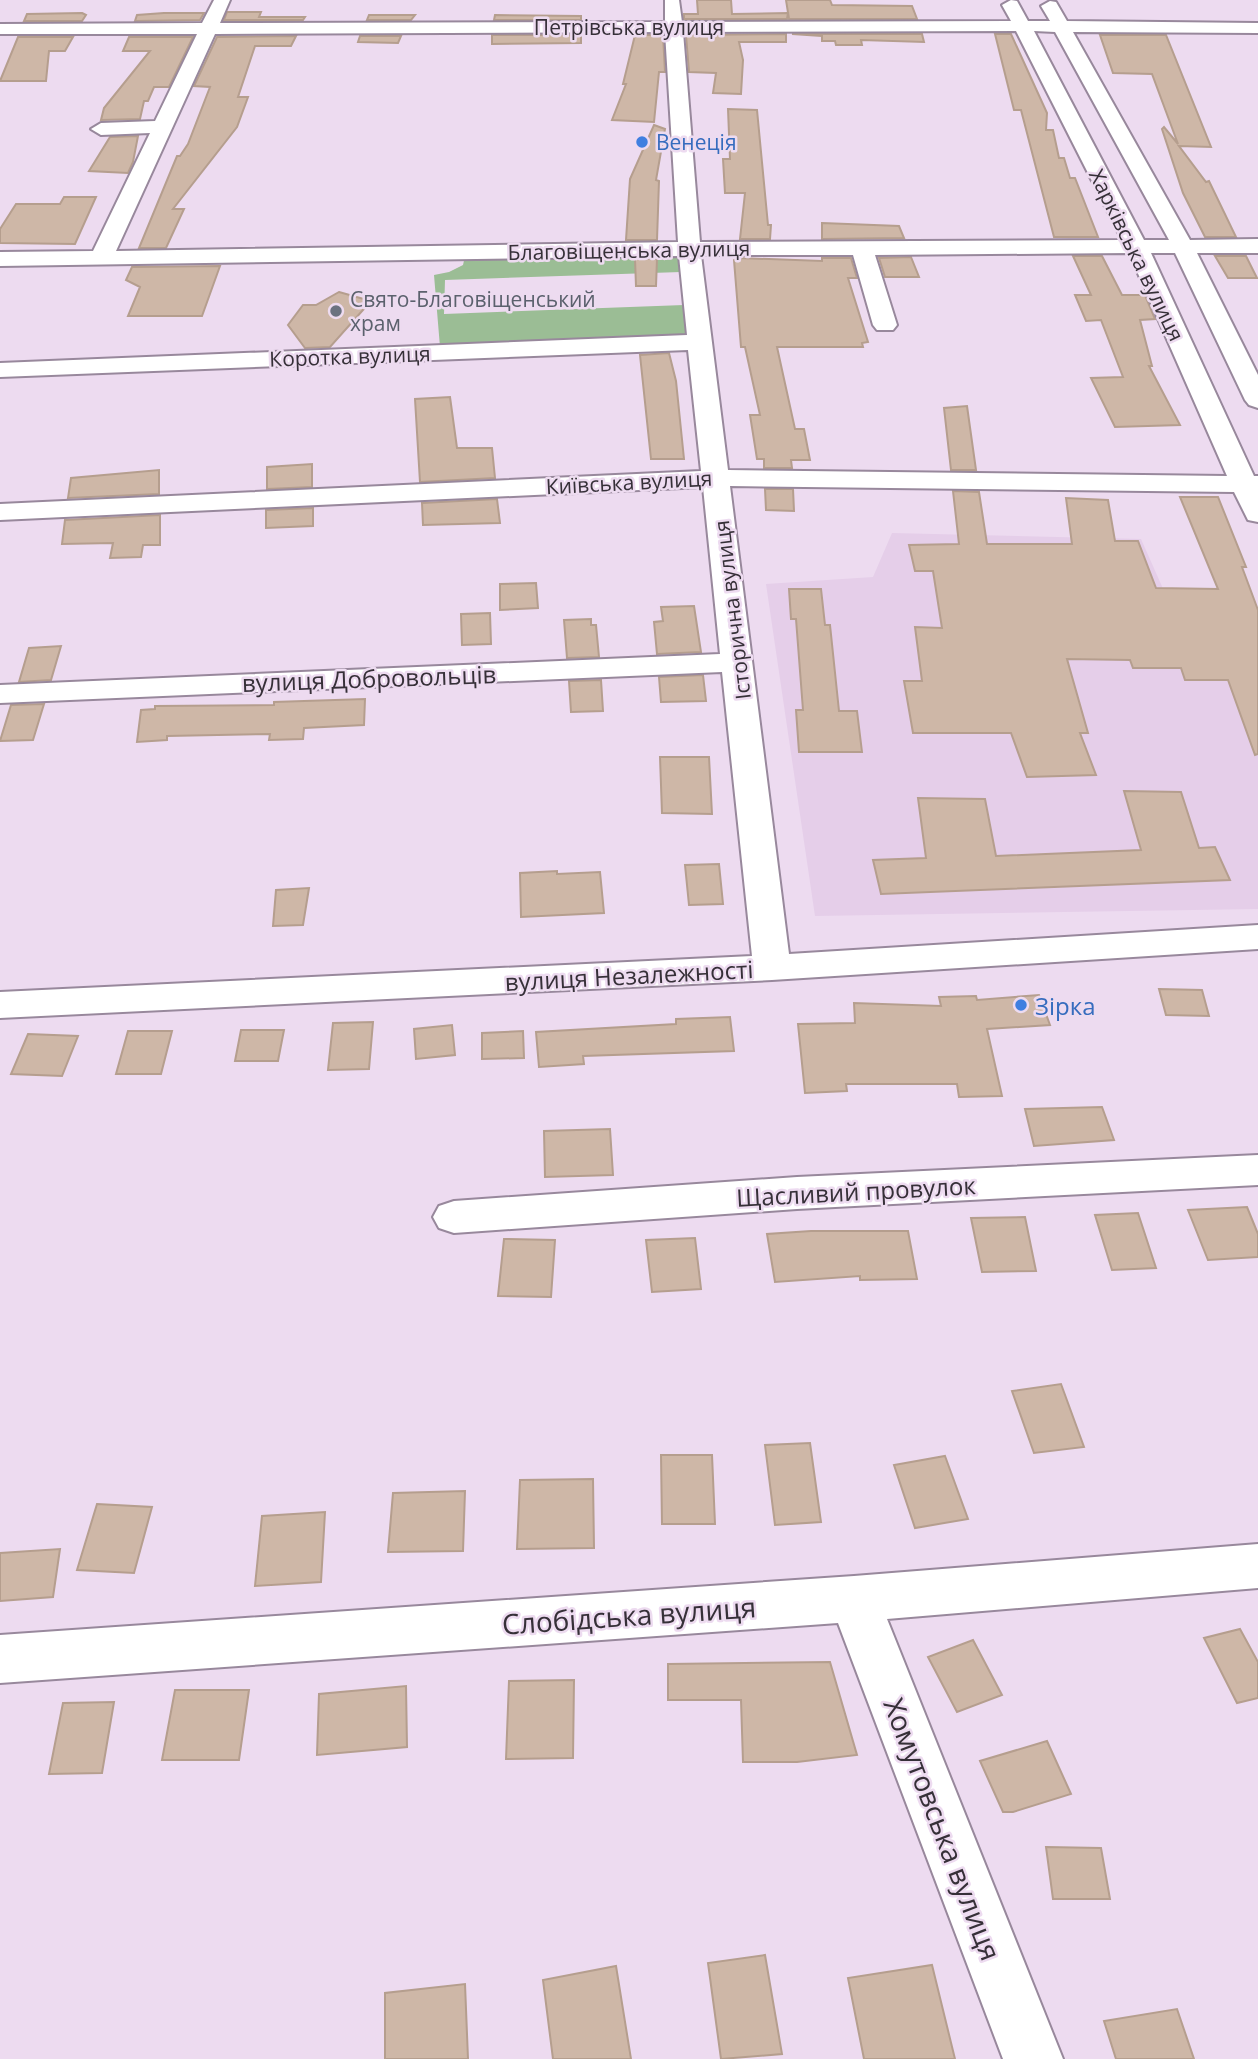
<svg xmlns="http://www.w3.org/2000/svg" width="1258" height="2059" font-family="'Open Sans',sans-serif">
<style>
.built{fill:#e5cee9}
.green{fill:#9bbd95}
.building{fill:#ceb7a7;stroke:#b59e8e;stroke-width:2}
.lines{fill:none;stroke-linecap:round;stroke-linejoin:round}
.minor-casing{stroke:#98889c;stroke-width:4}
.minor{fill:#fff;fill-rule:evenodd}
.shop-dot{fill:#3f7fe0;stroke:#eddbf0;stroke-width:2.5}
.worship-dot{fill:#6b7280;stroke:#eddbf0;stroke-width:2.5}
.labels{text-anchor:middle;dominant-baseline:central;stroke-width:5;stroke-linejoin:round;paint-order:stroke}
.far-street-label{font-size:21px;fill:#363038;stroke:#eddbf0}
.far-shop-label{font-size:21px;fill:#366cbe;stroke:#eddbf0;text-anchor:start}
.far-worship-label{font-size:21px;fill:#5b616d;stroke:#eddbf0;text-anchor:start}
.street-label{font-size:24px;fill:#363038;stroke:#eddbf0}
.shop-label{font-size:24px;fill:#366cbe;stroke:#eddbf0;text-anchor:start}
.near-street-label{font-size:28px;fill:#363038;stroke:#eddbf0}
</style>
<rect width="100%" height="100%" fill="#eddbf0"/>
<path class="built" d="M892,533L1141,539L1180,627L1258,637V909L815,916L766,584L873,577Z"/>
<path class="green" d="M680,253L681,272L445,280L444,314L684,305L688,337L440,347L434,275L449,272L463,265L465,256Z"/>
<path class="building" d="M697,0H731L732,14L788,13L787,19H684V14H698Z
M786,0H830L832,5L912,6L917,19H789Z
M227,12H261L259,17H305L303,20H224Z
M82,13L86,15L82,21H24L27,14Z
M164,13H204L200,20L135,21L137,15Z
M369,15H415L411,20H367Z
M495,15L581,16V20H494Z
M786,34V42H739L743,60L741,94L713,93L716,73L689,72L686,35Z
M792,34H922L924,42L861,40L862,45H836L835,41H822V36Z
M995,34H1011L1047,113L1046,130H1053L1059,158H1064L1070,178H1075L1098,237H1054L1021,110H1014Z
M492,35H581V43L492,44Z
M635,35H663L665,72H659L654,122L612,120L626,84H623Z
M1100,35H1166L1211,147L1179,146L1206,182L1209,181L1236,237H1205L1183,193L1162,129L1164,127L1178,144L1152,74L1113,73Z
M296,36L291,46H255L238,97H248L237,127L173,209H184L166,248H139L177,156H180L188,144L210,87L194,86L217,37Z
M360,36H401L398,43L358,42Z
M18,37H73L65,51H49L46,81H0Z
M129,37H193L169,87H154L148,101H144L140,119L101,120L104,108L150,51H123Z
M728,109L757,110L768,225H771L770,239H740L745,193H725L723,159H730Z
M654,125L665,129L656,180L659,181L657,240H626L630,179Z
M138,136L133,162L128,173L89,171L110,137Z
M64,197H96L75,244L0,243V229L16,204H60Z
M822,223L899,226L904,238L822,239Z
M1073,256H1102L1122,295H1145L1155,319L1140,320L1152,366H1149L1180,425L1115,427L1091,378L1123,377L1101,320L1086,321L1075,295H1091Z
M1215,256H1246L1257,278H1228Z
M911,257L919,277H885L879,258Z
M738,258L822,261V258H851L857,278H848L868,342L862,343L863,347H777L795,429H804L810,460H791L792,468H764V459H757L750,415H760L745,347H741L734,260Z
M635,259H657L656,286H636Z
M220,266L202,316H128L140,287L126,280L132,267Z
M339,292L371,301L330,347L305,348L288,325L303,305H316Z
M669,353L676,381L684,459H651L640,355Z
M450,397L457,448H492L495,478L420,482L415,399Z
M967,406L976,470H951L944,408Z
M312,464V487L267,489V467Z
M159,470V494L68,498L71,478Z
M765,489H793L794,511L766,510Z
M953,491L979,492L987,544H1072L1066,498L1108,500L1115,541H1138L1156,588L1218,589L1180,497H1218L1246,567H1242L1258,610V754L1255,755L1228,680H1185L1181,668H1133L1130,660L1067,659L1088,733H1080L1096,775L1027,777L1011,733H913L904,681H922L915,627L942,628L933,571H915L909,545L959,544Z
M497,499L500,523L423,525L422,503Z
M313,508V526L266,528V510Z
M160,515V545H143L141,557L110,558L113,543L62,544L65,520Z
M536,583L538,608L500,610V584Z
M789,589H821L825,625H830L839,711H857L862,752H799L796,710H803L796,619H791Z
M694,606L701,652L657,654L654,622L663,621L661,607Z
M490,613L491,644L462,645L461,614Z
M591,619V625H596L599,657L567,658L564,620Z
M61,646L51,680L19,682L29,648Z
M703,675L706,701L661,702L659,677Z
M601,680L603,711L571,712L569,681Z
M365,699L364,725L304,728L303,739L269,740L270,734L167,736V740L137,742L141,710L155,709V706L274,705V702Z
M44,704L33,740L0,741L11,705Z
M660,757H709L712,814L662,813Z
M1124,791L1181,792L1199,848L1215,847L1230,880L881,894L873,860L926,858L918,798L985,799L996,856L1141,850Z
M719,864L723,904L689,905L685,865Z
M557,871V874L600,872L604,913L521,917L520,873Z
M309,888L303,925L273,926L276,890Z
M1159,989L1202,990L1209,1016L1166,1015Z
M1039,995L1050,1025L987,1029L1002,1096L959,1097L957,1084H846L847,1091L805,1093L798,1024L855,1023L854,1003L941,1006L939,997L976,996L977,1000Z
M730,1017L734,1051L583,1056L584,1064L539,1067L536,1032L676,1024V1019Z
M373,1022L369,1069L328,1070L333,1023Z
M452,1025L455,1055L416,1059L414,1029Z
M241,1030H284L278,1061H235Z
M128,1031H172L161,1074H116Z
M523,1031L524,1058L482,1059V1033Z
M28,1034L78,1036L62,1076L11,1074Z
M1102,1107L1114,1140L1034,1146L1025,1109Z
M610,1129L613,1175L545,1177L544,1131Z
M1247,1207L1258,1234V1257L1208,1260L1188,1210Z
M1138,1213L1156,1268L1112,1270L1095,1215Z
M1025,1217L1036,1271L982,1272L971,1218Z
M811,1231H908L917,1279L860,1280V1276L775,1282L767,1234Z
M695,1238L701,1289L652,1292L646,1240Z
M504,1239L555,1240L551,1297L498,1296Z
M1061,1384L1084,1447L1034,1453L1012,1391Z
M810,1443L821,1522L775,1525L765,1445Z
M661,1455H712L715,1524H662Z
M945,1456L968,1519L915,1528L894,1465Z
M593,1479L594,1548L517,1549L520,1480Z
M465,1491L463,1551L388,1552L393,1493Z
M97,1504L152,1507L134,1573L77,1570Z
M325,1512L321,1582L255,1586L262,1516Z
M60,1549L53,1597L0,1601V1553Z
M1240,1629L1258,1662V1698L1237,1703L1204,1638Z
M973,1640L1002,1695L957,1712L928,1657Z
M830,1662L857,1755L797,1762H743L741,1700H668V1664Z
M574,1680L573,1758L506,1759L509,1681Z
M406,1686L407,1747L317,1755L319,1694Z
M175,1690H249L239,1760H162Z
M114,1702L102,1773L49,1774L63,1703Z
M1047,1741L1071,1794L1013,1812H1003L980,1761Z
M1046,1847L1101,1848L1110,1899H1053Z
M765,1955L782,2054L721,2059L708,1963Z
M932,1965L955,2059H864L848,1978Z
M616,1966L631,2059H553L543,1980Z
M465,1984L468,2059H385V1993Z
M1177,2009L1194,2059H1116L1104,2021Z"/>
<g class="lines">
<g class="minor-casing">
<path id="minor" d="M214,0H230L220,23L665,22V0H679L682,22L1011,21L1002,5L1011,0L1017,1L1028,21H1050L1041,6L1050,1L1056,2L1067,21L1258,23V33L1073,32L1190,240L1258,239V253H1197L1258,375V408L1249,405L1245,400L1175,253H1151L1254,476H1258V522L1248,520L1234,492L730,486L789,954L1258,925V949L772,980L0,1018V992L752,956L722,672L0,703V685L720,654L703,487L0,520V504L701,471L688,350L0,377V363L687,335L679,256L0,266V252L93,251L150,133L101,135L91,129L101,123L155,121L197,34H0V24L202,23ZM1016,31L1122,240L700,242L683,32ZM1034,31L1055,32L1169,240H1144ZM665,32L678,242L116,251L215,34ZM1129,253L1227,476L728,470L701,255H853L873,325L877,330H893L897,325L875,255Z
M1258,1155V1185L797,1209L454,1233L439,1228L433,1217L439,1206L454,1201L797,1177Z
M1258,1544V1588L887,1619L1063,2059H1003L838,1623L0,1683V1635L854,1576Z"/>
</g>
<use href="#minor" class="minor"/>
</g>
<g class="shop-dot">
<circle cx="642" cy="142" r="7"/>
<circle cx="1021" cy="1005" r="7"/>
</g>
<circle class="worship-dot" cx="336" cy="311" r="7"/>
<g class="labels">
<g class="far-street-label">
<text x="629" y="27">Петрівська вулиця</text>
<text transform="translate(629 250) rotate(-1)">Благовіщенська вулиця</text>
<text transform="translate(1137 255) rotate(64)">Харківська вулиця</text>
<text transform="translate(350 356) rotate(-2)">Коротка вулиця</text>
<text transform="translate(629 482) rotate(-3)">Київська вулиця</text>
<text transform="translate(732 610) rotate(-97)">Історична вулиця</text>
</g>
<g class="far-shop-label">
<text x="656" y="142">Венеція</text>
</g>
<g class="far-worship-label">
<text x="350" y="299">Свято-Благовіщенський<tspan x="350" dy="24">храм</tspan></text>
</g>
<g class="street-label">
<text transform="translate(369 678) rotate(-2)">вулиця Добровольців</text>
<text transform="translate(629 975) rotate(-3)">вулиця Незалежності</text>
<text transform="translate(856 1191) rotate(-3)">Щасливий провулок</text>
</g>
<g class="shop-label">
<text x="1035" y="1005">Зірка</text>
</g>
<g class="near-street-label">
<text transform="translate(629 1615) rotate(-4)">Слобідська вулиця</text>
<text transform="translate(943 1829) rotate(69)">Хомутовська вулиця</text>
</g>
</g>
</svg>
